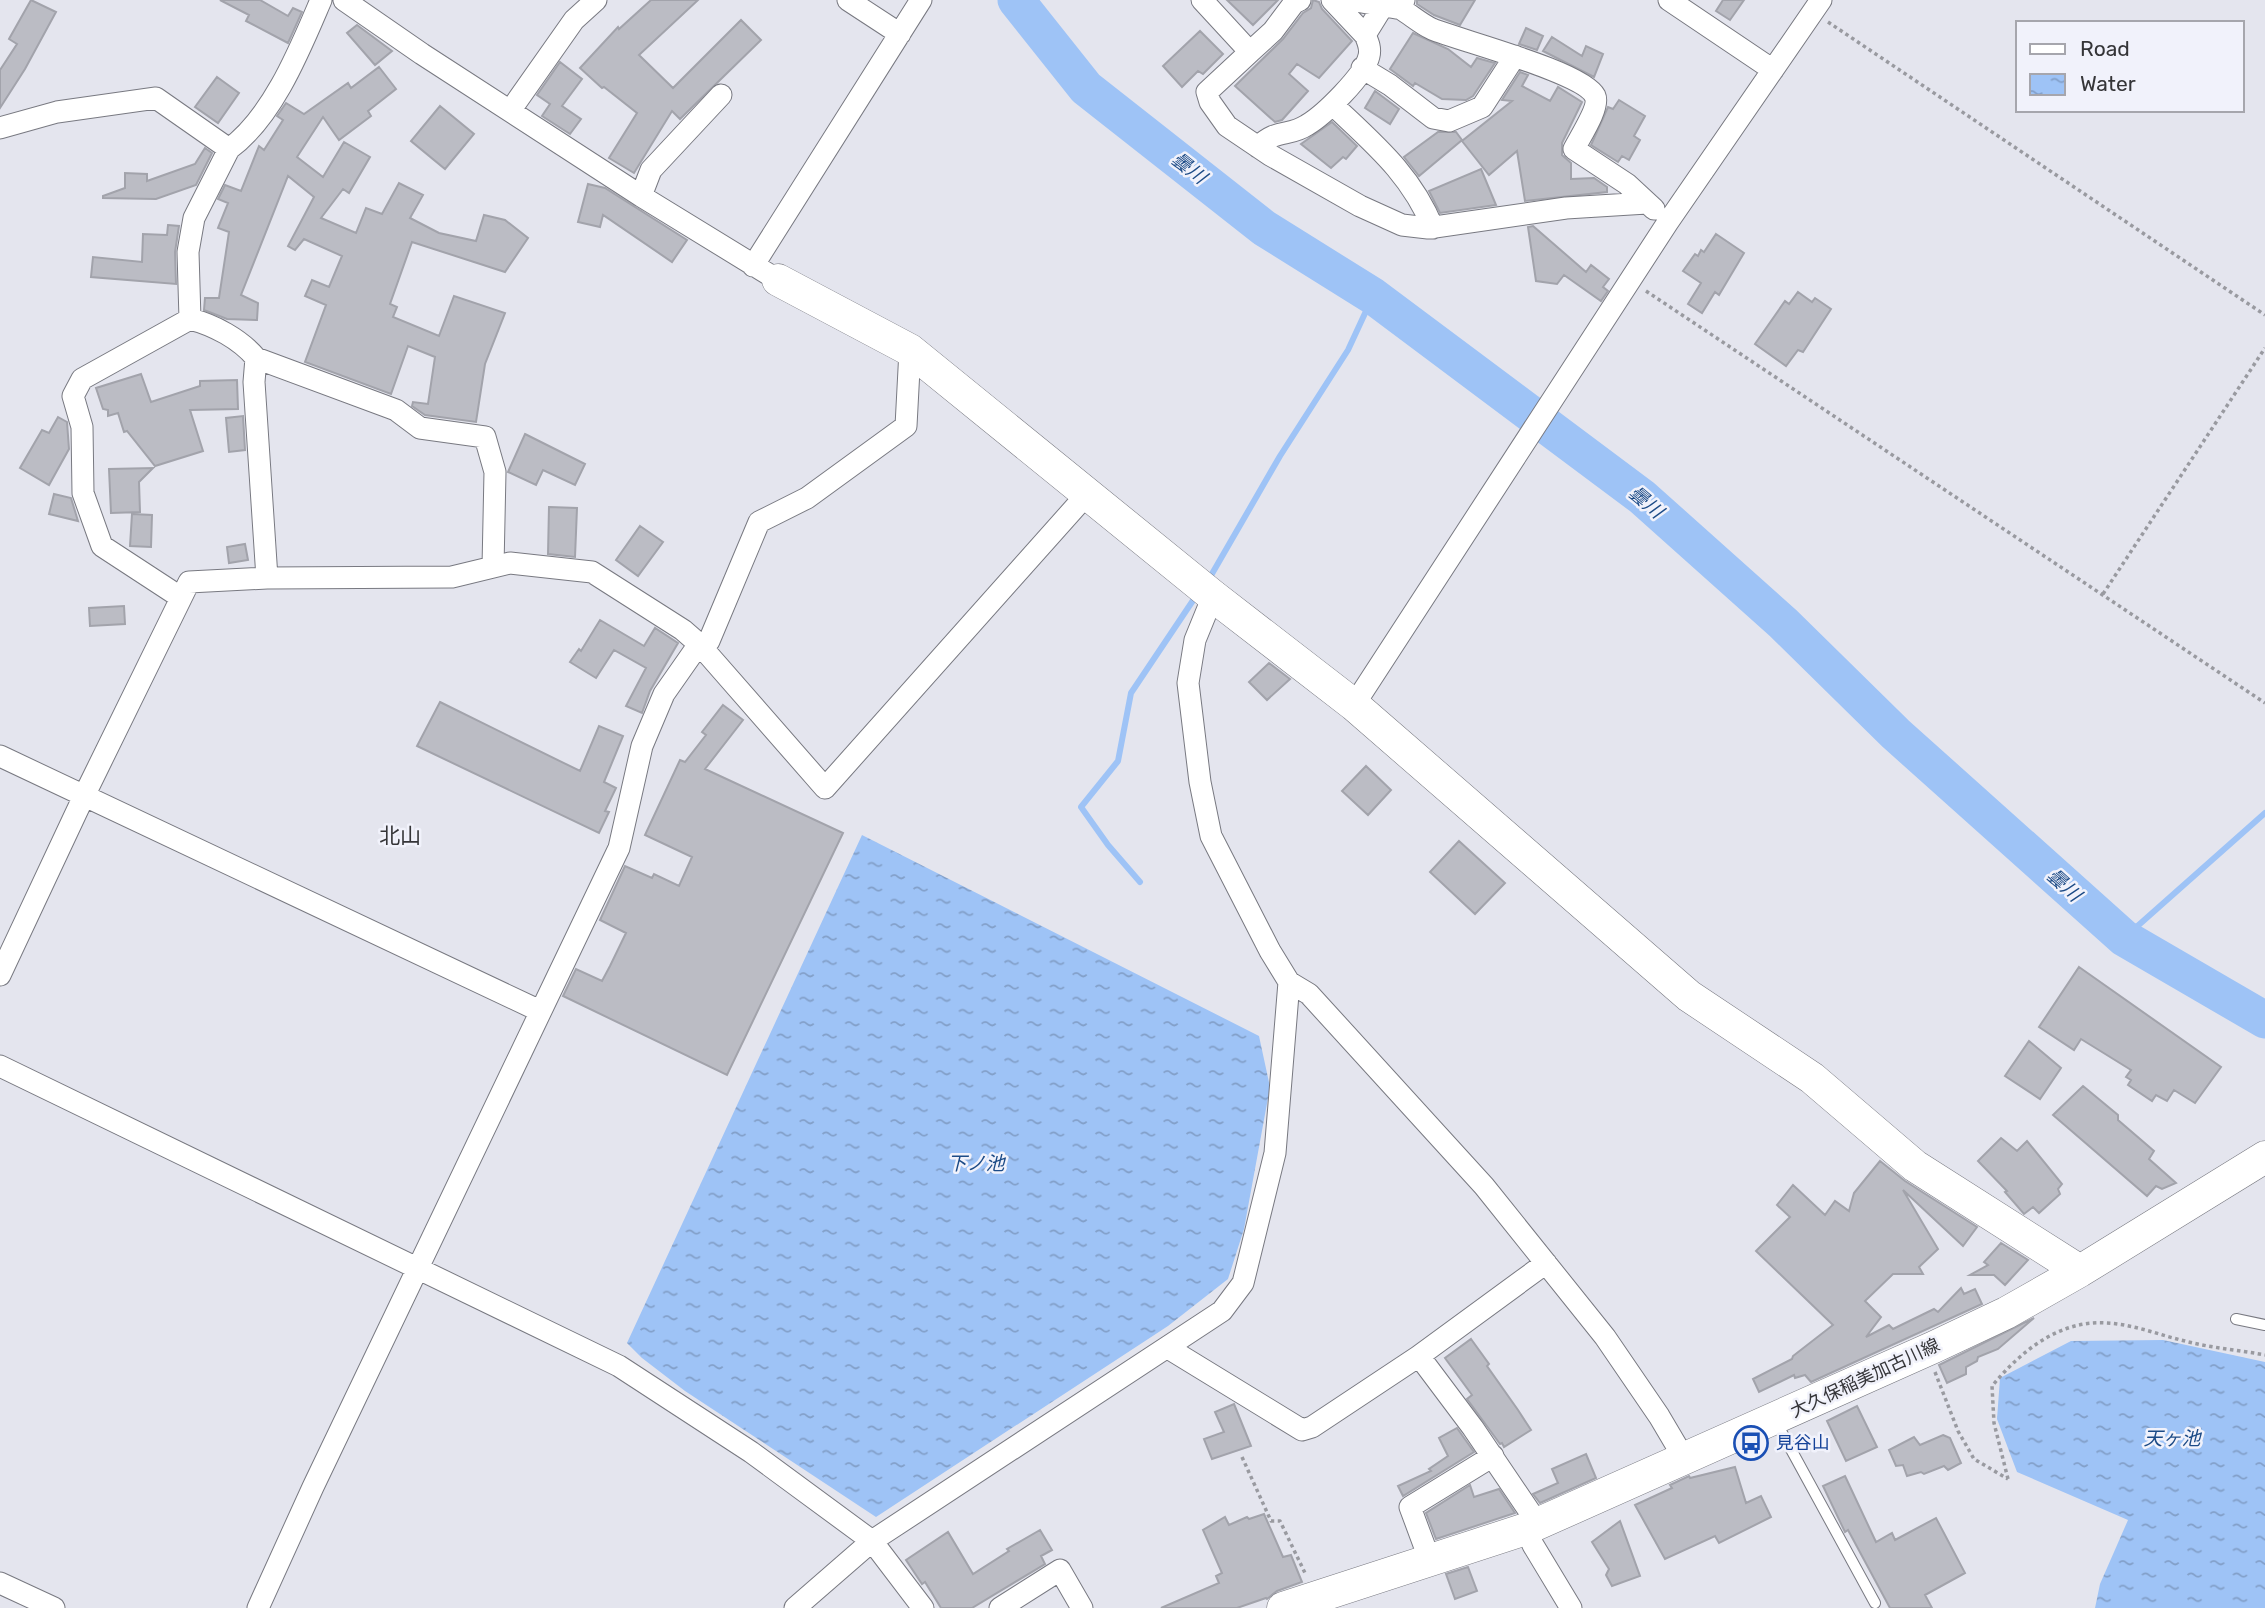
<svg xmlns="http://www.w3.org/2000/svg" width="2265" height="1608" font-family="Rubik,'Noto Sans JP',sans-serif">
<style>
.water{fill:url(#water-ripples)}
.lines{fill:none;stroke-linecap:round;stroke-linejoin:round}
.stream{stroke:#9ec3f6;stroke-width:6}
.river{stroke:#9ec3f6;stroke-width:37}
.building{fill:#bbbcc4;stroke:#a2a3ab;stroke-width:2}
.lane-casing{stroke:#787981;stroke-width:12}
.street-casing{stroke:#787981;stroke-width:23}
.secondary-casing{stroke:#787981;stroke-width:33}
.path{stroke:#999aa0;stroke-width:3.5;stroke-dasharray:3.5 3.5;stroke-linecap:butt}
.lane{stroke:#fff;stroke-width:10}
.street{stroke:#fff;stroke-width:21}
.secondary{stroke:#fff;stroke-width:32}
.labels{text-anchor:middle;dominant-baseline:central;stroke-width:5;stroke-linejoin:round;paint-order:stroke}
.street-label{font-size:18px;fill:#353538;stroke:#f1f2fb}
.transit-label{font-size:18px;fill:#164399;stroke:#f1f2fb;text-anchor:start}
.water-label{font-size:19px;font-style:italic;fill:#1c4b87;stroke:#f1f2fb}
.quarter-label{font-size:21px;fill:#353538;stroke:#f1f2fb}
</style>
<defs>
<pattern id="water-ripples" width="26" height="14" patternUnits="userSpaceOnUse" patternTransform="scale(1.75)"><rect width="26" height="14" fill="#9ec3f6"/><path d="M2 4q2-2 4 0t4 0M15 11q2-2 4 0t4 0" fill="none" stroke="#829fc8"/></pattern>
</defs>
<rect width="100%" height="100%" fill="#e4e5ee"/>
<path class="water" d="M862,835L1259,1036L1270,1087L1244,1229L1228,1279L1168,1326L876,1517L685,1391L642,1358L627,1343Z
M2163,1340L2265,1362V1608H2095L2100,1584L2128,1520L2017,1472L1997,1419L2000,1378L2071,1341Z"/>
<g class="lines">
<path class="stream" d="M1209,579L1280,456L1348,350L1373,296
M1140,882L1108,845L1081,807L1118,761L1131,693L1198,593
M2124,938L2265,813"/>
<path class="river" d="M1016,0L1086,88L1264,228L1373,296L1642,497L1783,623L1896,734L2124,938L2265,1020"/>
</g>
<path class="building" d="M31,0L56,12L25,69L0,108V70L17,44L9,39Z
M220,0H260L288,16L293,8L302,12L288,43L246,21L249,15Z
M651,0H698L639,55L673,88L741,20L761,40L680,119L672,111L634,173L609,158L637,113L604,87L602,88L580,68L618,27L619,29Z
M1227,0H1278L1253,25Z
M1313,0L1319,2L1322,9L1352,41L1319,78L1297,64L1289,74L1308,91L1282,120L1275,122L1235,86L1283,39L1303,13L1311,8Z
M1417,0H1475L1460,25L1434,15L1417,4Z
M1723,0H1744L1730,20L1716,11Z
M357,25L392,51L375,65L347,33Z
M1526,28L1543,36L1537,50L1519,44Z
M1200,31L1223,54L1203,74L1198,71L1182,87L1163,66Z
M1413,33L1448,49L1471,67L1477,58L1495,63L1473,96L1466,100L1442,99L1415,83L1413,86L1390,69Z
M1552,37L1582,56L1586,46L1603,54L1594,77L1543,51Z
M560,62L582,79L562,106L581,119L570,134L542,116L550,104L537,95Z
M379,67L396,89L368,111L371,116L339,140L323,117L297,157L323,177L344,142L370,157L349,193L343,189L321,218L356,233L366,208L382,214L399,183L423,195L410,218L439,233L476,241L484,215L505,220L528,238L505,272L412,242L390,304L397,307L393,317L439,336L454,296L505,313L485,364L476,422L425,415L412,406L413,402L428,404L435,357L408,346L391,394L305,362L326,305L305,296L312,280L329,287L342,256L304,239L295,250L288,246L314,197L288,176L241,295L258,303L257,320L227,319L204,310L205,298H219L229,232L218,228L228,203L218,199L225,185L241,191L259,146L264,150L283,120L277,116L286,103L304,114L348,83L351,88Z
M1520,72L1528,75L1522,86L1550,101L1558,87L1582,102L1562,143V155L1571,163V179L1594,178L1607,187V192L1525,201L1517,151L1489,175L1462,141L1512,101L1502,100Z
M217,77L239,93L218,123L195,107Z
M1375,91L1399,109L1390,124L1365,108Z
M1619,100L1645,116L1634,136L1640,140L1629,160L1622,156L1618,162L1591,145L1608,107L1613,109Z
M440,106L474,134L445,169L411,141Z
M1332,122L1357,146L1346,159L1343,157L1331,168L1301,144Z
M1438,132H1456L1462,140L1419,176L1404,157Z
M205,148L212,153L196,185L156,199L103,198V196L125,188V173L147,174V181L195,164Z
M1481,169L1496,205L1440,213L1429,191Z
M588,184L605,188L687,240L672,262L603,215L600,227L578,222Z
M168,225L179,226L175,252L176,284L91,277L93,257L142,262L143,234L167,235Z
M1533,226L1586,272L1591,265L1609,279L1603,287L1608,291L1601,301L1564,275L1557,284L1536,281L1528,227Z
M1716,234L1744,253L1719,295L1715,292L1702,313L1688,304L1701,283L1683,271L1695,254L1698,256L1701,250L1704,252Z
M1798,292L1812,302L1815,298L1831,309L1803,352L1798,350L1786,366L1755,344L1785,301L1789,304Z
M141,374L151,402L200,386V381L237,380L238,409L190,410L203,451L155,466L127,431L124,432L118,413L108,416V410L103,409L96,388Z
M243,416L245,450L229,452L226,418Z
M58,417L67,422L69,449L49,485L20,468L42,430L49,433Z
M525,434L585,464L575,485L543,470L536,485L508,472Z
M153,468L139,482L140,512L111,513L109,469Z
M54,494L71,498L78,521L49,514Z
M549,507L577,508L575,557L548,554Z
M132,514L152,515L151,547L130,546Z
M640,526L663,542L638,576L616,560Z
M245,544L248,560L229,563L227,547Z
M124,606L125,624L90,626L89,608Z
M600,620L644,646L655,628L678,643L650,691L642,713L626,706L646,668L614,650L596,678L570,662L579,649L581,651Z
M1269,663L1290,679L1267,700L1249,682Z
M440,702L580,771L599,726L623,736L604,782L616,788L605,811L609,812L599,833L417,746Z
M723,705L743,720L705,769L843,833L727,1075L563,996L576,969L602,981L610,966L626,933L600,920L625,866L652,878L654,874L679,886L692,857L645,835L680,760L685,762L706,735L702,732Z
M1366,766L1391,790L1368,815L1342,791Z
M1459,841L1505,883L1475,914L1430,872Z
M2079,967L2221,1067L2195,1103L2174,1090L2167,1101L2156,1095L2152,1101L2128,1085L2131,1080L2126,1077L2131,1070L2081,1039L2074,1050L2039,1027Z
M2029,1041L2061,1068L2040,1099L2005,1076Z
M2083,1086L2118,1115V1120L2154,1151L2149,1159L2176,1183L2162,1189L2156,1186L2147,1196L2053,1115Z
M2001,1138L2017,1151L2027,1141L2062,1184L2058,1189L2060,1194L2039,1213L2033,1207L2024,1214L2005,1192L2007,1191L1978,1161Z
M1880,1161L1905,1181L1977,1227L1963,1246L1903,1190L1938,1249L1919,1267L1923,1274H1893L1865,1301L1881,1317L1866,1337L1889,1325L1893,1329L1934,1309L1938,1312L1961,1288L1964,1294L1975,1289L1982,1304L1811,1382L1805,1375L1795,1378L1794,1375L1759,1392L1753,1379L1792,1359L1793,1356L1833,1325L1756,1251L1790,1217L1777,1205L1793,1185L1825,1215L1835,1201L1849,1211L1854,1193Z
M2001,1243L2028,1260L2005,1285L1994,1275H1970L1988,1265L1984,1262Z
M2034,1318L1998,1349L1978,1357L1977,1361L1966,1367V1374L1947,1383L1939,1365Z
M1471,1339L1489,1364L1487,1366L1518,1410L1531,1430L1504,1447L1502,1443L1500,1444L1467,1399L1472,1395L1445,1358Z
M1234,1404L1251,1446L1212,1459L1204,1439L1224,1432L1215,1412Z
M1857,1406L1877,1447L1846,1461L1827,1421Z
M1457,1428L1474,1452L1403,1496L1398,1486L1431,1471L1429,1469L1448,1456L1439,1438Z
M1943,1435L1950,1438L1961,1463L1948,1470L1944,1466L1924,1474L1921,1472L1907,1476L1903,1465L1896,1466L1889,1450L1914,1437L1920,1445Z
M1586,1454L1596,1478L1540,1503L1533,1494L1558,1483L1552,1469Z
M1735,1467L1746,1503L1761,1496L1771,1517L1719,1543L1715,1536L1665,1559L1635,1505L1672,1488L1670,1485L1689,1476L1690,1478Z
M1845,1476L1876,1542L1892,1533L1895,1540L1936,1518L1965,1573L1925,1595L1932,1608H1890L1848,1530L1845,1532L1823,1486Z
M1470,1485L1474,1497L1499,1489L1515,1513L1436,1539L1426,1513Z
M1264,1514L1283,1557L1291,1555L1302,1582L1277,1591L1267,1599L1266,1598L1237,1608H1161L1219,1583L1216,1576L1222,1573L1203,1530L1225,1517L1229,1525L1247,1517L1249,1519Z
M1620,1521L1640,1576L1612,1586L1606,1575L1609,1569L1592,1542Z
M1040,1530L1052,1550L1041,1556L1045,1564L972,1608H941L925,1582L922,1584L906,1560L948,1532L973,1574L1009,1551L1007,1549Z
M1468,1567L1477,1591L1455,1599L1446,1574Z"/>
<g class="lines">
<g class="lane-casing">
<path id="lane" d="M2236,1319L2265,1325
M1776,1422L1875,1603"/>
</g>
<g class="street-casing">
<path id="street" d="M344,0L422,54L641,196L778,280
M848,0L900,34
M1202,0L1250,52L1207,92L1210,102L1227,126L1270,155L1360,206L1402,225L1428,228L1566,208L1647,203
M1332,0L1365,35
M1350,0L1396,8
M1404,0L1401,9C1411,15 1421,24 1432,29C1461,41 1583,72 1595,96C1600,107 1580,137 1574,149L1627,184L1654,209
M1669,0L1773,70
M1250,52L1273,31L1294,3L1300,0
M1362,68L1390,85L1433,118L1449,121L1482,107L1515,56
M1333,105C1374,144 1411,174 1433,228
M510,111L574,20L596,0
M0,128L57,112L156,98L229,149C273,117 300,49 321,0
M1258,147C1277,128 1289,137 1307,125C1324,115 1365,75 1369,56C1371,48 1368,42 1365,35L1383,6
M641,196L651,170L721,95
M753,266L921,0
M190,319L188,252L194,218L229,149
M256,358L254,382L267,578
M1213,596L1195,640L1188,683L1200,782L1211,836L1270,951L1289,982L1309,994L1484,1186L1605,1337L1659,1416L1685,1460
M180,597L102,546L83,493L82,427L73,396L82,379L190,319C214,325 240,339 256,358L396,410L420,428L485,437L495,472L493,567
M1354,705L1668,222L1821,0
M0,756L540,1011
M0,975L84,796L189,582L267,578L452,577L510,563L592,572L683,630L699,644L825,788L1088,493
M0,1066L619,1366L751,1452L872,1541L923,1608
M1168,1348L1302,1430L1312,1427L1419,1356L1546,1263
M1419,1356L1473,1428L1538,1524
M1526,1529L1533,1545L1571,1608
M1430,1561L1410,1507L1493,1456
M0,1583L54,1608
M258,1608L313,1487L619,848L642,746L664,694L699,644L709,641L759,522L807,498L906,426L910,350
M795,1608L872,1541L1222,1311L1243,1283L1275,1153L1289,982
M1000,1608L1060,1570L1082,1608"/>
</g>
<g class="secondary-casing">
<path id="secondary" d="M778,280L910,350L1213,596L1354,705L1689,996L1812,1078L1915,1166L2080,1271
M1283,1608L1526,1529L1934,1347L2006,1313L2080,1271L2265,1157"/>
</g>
<path class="path" d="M1828,22L2265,315
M1646,291L2265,703
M2103,594L2265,348
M1935,1372L1958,1431L1974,1459L2008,1479
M1242,1457L1271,1521H1280L1305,1573
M2008,1479L1994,1423L1992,1386C2021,1351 2059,1320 2106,1323C2133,1324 2159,1335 2185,1341C2211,1348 2239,1350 2265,1355"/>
<use href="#lane" class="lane"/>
<use href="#street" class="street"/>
<use href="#secondary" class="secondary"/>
</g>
<defs>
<g id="bus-ring" transform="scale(1.75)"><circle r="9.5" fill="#f1f2fb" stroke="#1a4fb4" stroke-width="1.5"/><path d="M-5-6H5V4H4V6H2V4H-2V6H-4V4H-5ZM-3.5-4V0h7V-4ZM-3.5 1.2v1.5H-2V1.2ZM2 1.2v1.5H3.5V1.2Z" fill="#1a4fb4"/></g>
</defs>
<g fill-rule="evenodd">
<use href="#bus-ring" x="1751" y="1443"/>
</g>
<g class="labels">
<g class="street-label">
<text transform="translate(1865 1378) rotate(-25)">大久保稲美加古川線</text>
</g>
<g class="transit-label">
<text x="1776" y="1443">見谷山</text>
</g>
<g class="water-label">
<text transform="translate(1189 168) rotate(38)">曇川</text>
<text transform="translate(1646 502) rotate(40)">曇川</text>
<text transform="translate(2064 885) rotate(42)">曇川</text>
<text x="976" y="1163">下ノ池</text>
<text x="2172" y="1438">天ヶ池</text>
</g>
<g class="quarter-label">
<text x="400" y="835">北山</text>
</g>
</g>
<rect x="2016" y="21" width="228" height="91" fill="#f1f2fb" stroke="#a6a6ad" stroke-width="2"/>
<rect x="2030" y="44" width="35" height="10" fill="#ffffff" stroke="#a6a6ad" stroke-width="2"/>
<text x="2080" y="56" font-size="21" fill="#353538">Road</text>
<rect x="2030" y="74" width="35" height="21" fill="url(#water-ripples)" stroke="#a6a6ad" stroke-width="2"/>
<text x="2080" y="91" font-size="21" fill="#353538">Water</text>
</svg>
